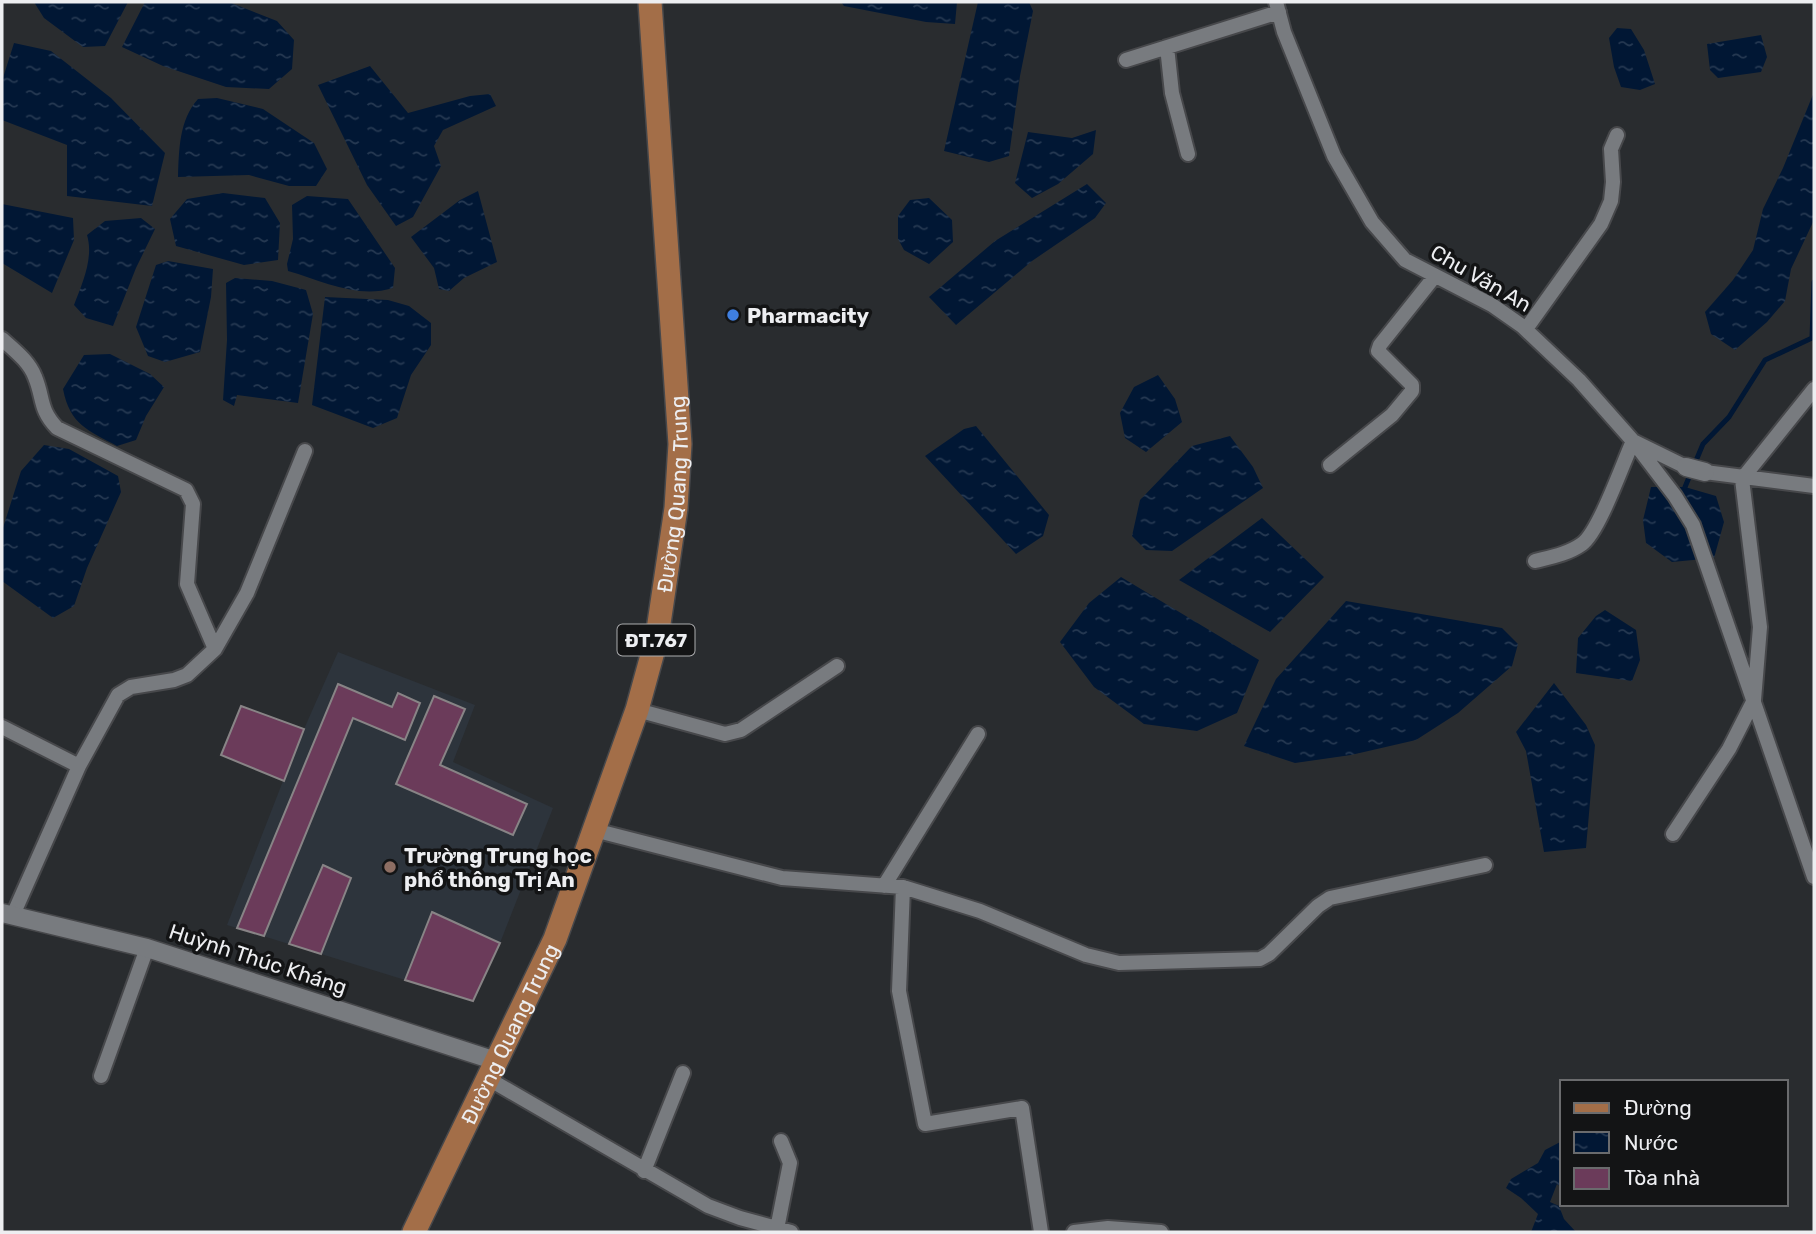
<svg xmlns="http://www.w3.org/2000/svg" width="1816" height="1234" font-family="Rubik,sans-serif">
<style>
.built{fill:#2d343c}
.water{fill:url(#water-ripples)}
.lines{fill:none;stroke-linecap:round;stroke-linejoin:round}
.stream{stroke:#011734;stroke-width:5}
.building{fill:#6b3b5a;stroke:#888486;stroke-width:2}
.minor-casing{stroke:#47484b;stroke-width:18}
.tertiary-casing{stroke:#47484b;stroke-width:21}
.primary-casing{stroke:#47484b;stroke-width:26}
.minor{stroke:#787b7f;stroke-width:14}
.tertiary{stroke:#787b7f;stroke-width:18}
.primary{stroke:#a36e48;stroke-width:23}
.shop-dot{fill:#3f7fe0;stroke:#131415;stroke-width:2.5}
.education-dot{fill:#8d6e63;stroke:#131415;stroke-width:2.5}
.labels{text-anchor:middle;dominant-baseline:central;stroke-width:7;stroke-linejoin:round;paint-order:stroke}
.shield{fill:#131415;stroke:#acadaf;stroke-width:2}
.shield-label{font-size:19px;font-weight:bold;fill:#edeef1}
.street-label{font-size:21px;fill:#edeef1;stroke:#131415}
.poi-label{font-size:21px;font-weight:bold;fill:#edeef1;stroke:#131415;text-anchor:start}
</style>
<defs>
<pattern id="water-ripples" width="26" height="14" patternUnits="userSpaceOnUse" patternTransform="scale(1.75)"><rect width="26" height="14" fill="#011734"/><path d="M2 4q2-2 4 0t4 0M15 11q2-2 4 0t4 0" fill="none" stroke="#263952"/></pattern>
</defs>
<rect width="100%" height="100%" fill="#292c2f"/>
<path class="built" d="M338,652L475,705L453,762L553,808L500,943L473,1001L227,925L283,781L221,755L241,706L304,729Z"/>
<path class="water" d="M34,2H128L105,46L83,47L44,18Z
M145,2H229L277,21L294,40L292,69L269,89L226,87L163,66L122,47Z
M841,2H957L955,24L926,22L844,6Z
M978,2H1029L1033,11L1020,76L1009,156L989,162L944,151Z
M1617,28L1631,29L1644,50L1655,84L1640,90L1621,87L1614,67L1609,38Z
M1761,35L1767,57L1761,72L1718,78L1710,70L1707,44Z
M14,43L51,51L111,98L165,153L152,206L67,196V145L2,120V81Z
M370,66L408,113L470,96L490,94L496,106L443,130L434,146L441,166L413,217L396,226L367,185L318,85Z
M1814,92V220L1791,269L1785,301L1767,322L1735,350L1711,334L1705,312L1733,280L1753,250L1763,209L1783,168Z
M217,98L263,109L314,143L327,169L316,186H289L249,175L178,177C179,150 179,120 198,99Z
M1096,130L1093,154L1058,184L1032,198L1015,183L1028,132L1072,138Z
M1087,184L1106,203L1095,218L1032,261L956,325L929,297L995,241Z
M478,191L497,262L464,278L449,291L439,289L434,268L411,237L460,200Z
M223,193L265,198L280,223L278,260L244,265L176,246L170,219L187,199Z
M307,196L348,199L395,268L393,288C357,299 323,281 288,271L287,264L293,239L292,205Z
M929,198L952,220L953,242L929,264L904,250L898,239V216L910,200Z
M2,204L73,218L74,240L52,293L2,263Z
M141,218L155,229L136,268L113,326L86,318L74,305C82,284 94,258 87,235L105,221Z
M168,261L213,269L211,297L200,352L165,362L148,356L136,327L156,265Z
M235,278L272,281L306,290L313,314L298,403L237,395L234,406L223,400L227,340L226,283Z
M325,297L388,300L409,306L431,323V345L411,375L397,418L373,428L312,405Z
M110,354L150,374L164,387L146,416L136,440L117,446C88,430 70,425 63,389L84,355Z
M1158,375L1175,399L1182,422L1146,452L1125,438L1120,413L1134,387Z
M976,426L1049,515L1043,536L1016,554L925,456L964,429Z
M1230,436L1253,467L1263,488L1172,551L1146,550L1132,536L1140,500L1192,446Z
M44,445L69,449L118,476L121,492L87,568L74,606L53,618L2,581V531L21,471Z
M1651,487H1685L1716,496L1724,522L1714,558L1672,562L1646,543L1643,520Z
M1262,518L1324,577L1270,632L1179,580Z
M1121,577L1259,660L1237,713L1197,731L1144,724L1094,687L1060,642L1089,603Z
M1346,601L1502,628L1518,644L1512,666L1458,713L1416,740L1351,755L1295,763L1244,746L1276,679Z
M1605,610L1636,630L1640,660L1632,681L1576,673L1578,638L1596,616Z
M1554,683L1586,725L1595,745L1586,848L1544,852L1526,751L1516,732Z
M1562,1141V1188L1557,1184L1550,1202L1559,1206L1564,1219L1576,1232H1531L1538,1214L1521,1198L1506,1188L1511,1179L1538,1163L1545,1150Z"/>
<g class="lines">
<path class="stream" d="M1685,487L1703,444L1729,417L1765,360L1812,338L1814,282"/>
</g>
<path class="building" d="M338,684L392,707L398,693L420,703L405,740L353,718L264,936L237,928Z
M434,696L465,709L440,765L527,804L513,835L396,784Z
M241,706L304,729L284,781L221,755Z
M323,865L351,878L321,954L289,944Z
M432,912L500,943L473,1001L405,980Z"/>
<g class="lines">
<g class="minor-casing">
<path id="minor" d="M1276,2L1284,32L1334,156L1372,222L1405,260L1492,305L1522,326L1579,380L1633,441L1686,467
M1167,47L1172,93L1188,154
M1126,60L1279,12
M1526,329L1601,224L1611,201L1613,182L1611,149L1617,135
M2,339C14,350 29,361 35,377C44,399 39,409 57,428L186,490L193,504L187,584L215,649
M1330,465L1392,415L1412,391V385L1378,351L1380,345L1435,276
M1705,472L1814,486
M1535,561C1551,557 1568,554 1582,544C1599,532 1623,463 1633,441L1675,496L1693,525L1814,877
M637,710L725,734L741,730L837,666
M2,727L79,766
M594,830L782,878L903,887L980,911L1086,955L1119,963L1260,959L1269,954L1318,906L1330,898L1485,865
M1673,834L1729,749L1754,700L1760,627L1742,479L1814,389
M884,886L978,734
M903,887L899,991L925,1124L1022,1108L1041,1232
M13,915L79,766L118,695L131,687L174,680L187,675L215,649L247,593L305,451
M101,1076L147,948
M487,1078L708,1206L740,1218L791,1232
M644,1171L683,1073
M777,1229L790,1163L781,1141
M1074,1232L1108,1228L1161,1232"/>
</g>
<g class="tertiary-casing">
<path id="tertiary" d="M1686,467L1705,472
M2,913L147,948L496,1061"/>
</g>
<g class="primary-casing">
<g id="primary">
<path id="s1" d="M414,1232L555,939L637,710L657,637L676,508L680,444L650,2"/>
</g>
</g>
<use href="#minor" class="minor"/>
<use href="#tertiary" class="tertiary"/>
<use href="#primary" class="primary"/>
</g>
<circle class="shop-dot" cx="733" cy="315" r="7"/>
<circle class="education-dot" cx="390" cy="867" r="7"/>
<g class="labels">
<rect class="shield" x="617.5" y="624.5" width="77" height="31" rx="5"/>
<g class="shield-label">
<text x="656" y="640">ĐT.767</text>
</g>
<g class="street-label">
<text transform="translate(1481 278) rotate(30)">Chu Văn An</text>
<text stroke="none"><textPath href="#s1" startOffset="788">Đường Quang Trung</textPath></text>
<text transform="translate(258 959) rotate(18)">Huỳnh Thúc Kháng</text>
<text stroke="none"><textPath href="#s1" startOffset="220">Đường Quang Trung</textPath></text>
</g>
<g class="poi-label">
<text x="747" y="315">Pharmacity</text>
<text x="404" y="855">Trường Trung học<tspan x="404" dy="24">phổ thông Trị An</tspan></text>
</g>
</g>
<rect width="1816" height="1234" fill="none" stroke="#edeef1" stroke-width="7"/>
<rect x="1560" y="1080" width="228" height="126" fill="#131415" stroke="#6a6b6d" stroke-width="2"/>
<rect x="1574" y="1103" width="35" height="10" fill="#a36e48" stroke="#6a6b6d" stroke-width="2"/>
<text x="1624" y="1115" font-size="21" fill="#edeef1">Đường</text>
<rect x="1574" y="1132" width="35" height="21" fill="url(#water-ripples)" stroke="#6a6b6d" stroke-width="2"/>
<text x="1624" y="1150" font-size="21" fill="#edeef1">Nước</text>
<rect x="1574" y="1168" width="35" height="21" fill="#6b3b5a" stroke="#6a6b6d" stroke-width="2"/>
<text x="1624" y="1185" font-size="21" fill="#edeef1">Tòa nhà</text>
</svg>
